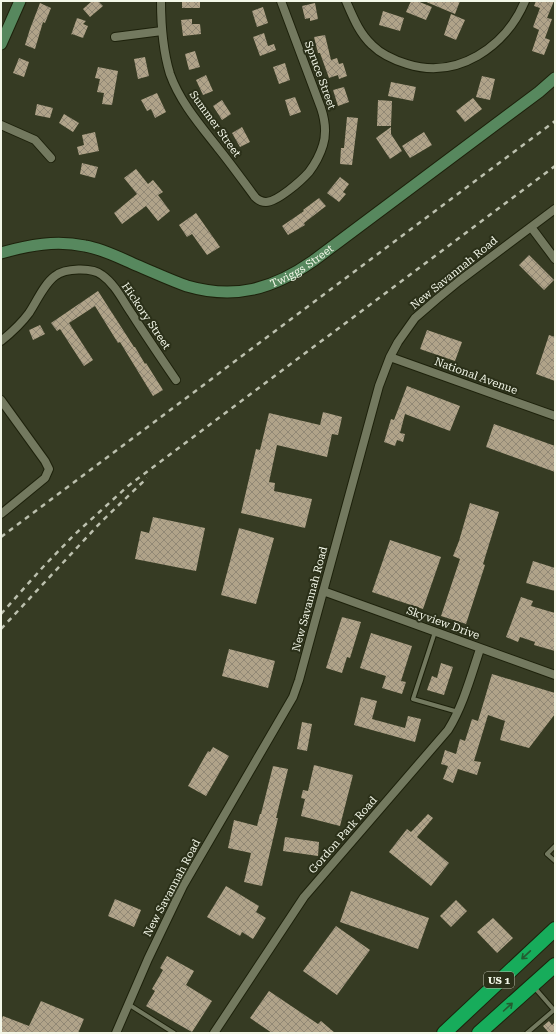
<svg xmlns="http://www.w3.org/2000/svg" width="556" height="1034" font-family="'Roboto Serif',serif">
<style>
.building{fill:url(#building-cross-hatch)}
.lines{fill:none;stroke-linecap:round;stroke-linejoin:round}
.lane-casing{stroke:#1d210b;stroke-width:6}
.street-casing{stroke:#1d210b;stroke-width:10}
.secondary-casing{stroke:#1d210b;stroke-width:13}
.highway-casing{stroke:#1d210b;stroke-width:16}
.lane{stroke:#73795f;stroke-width:4}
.street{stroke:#73795f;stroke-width:8}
.secondary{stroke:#57885e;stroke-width:11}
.highway{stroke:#17ac5b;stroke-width:14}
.rail{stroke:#bcc0ae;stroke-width:2.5;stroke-dasharray:5 5;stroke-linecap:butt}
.oneway{stroke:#245b30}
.labels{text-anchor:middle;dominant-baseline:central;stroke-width:4;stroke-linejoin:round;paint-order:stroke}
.shield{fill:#2b3019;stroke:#b7bbaa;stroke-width:1}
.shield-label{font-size:10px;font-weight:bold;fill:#f3f7e8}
.street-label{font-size:11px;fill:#f3f7e8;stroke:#2b3019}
</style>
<defs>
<pattern id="building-cross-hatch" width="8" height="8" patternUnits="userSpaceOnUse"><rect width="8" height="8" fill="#b0a389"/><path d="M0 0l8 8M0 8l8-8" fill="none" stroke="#918875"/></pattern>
</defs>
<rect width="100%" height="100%" fill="#363b23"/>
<path class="building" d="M92,1H98L103,6L90,17L83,9Z
M182,1H200V8H182Z
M411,1H417L432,7L426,20L406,12Z
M424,1H460L455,14Z
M536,1H554L547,18L552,19L545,38L550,40L544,55L532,51L539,30L533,27L540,8L534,6Z
M40,3L51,8L45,23L43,22L35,49L25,45L30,29Z
M315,3L318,19L310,21V18L305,19L302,6Z
M263,7L268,23L257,27L252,11Z
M383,11L404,18L400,31L379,25Z
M451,14L465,20L456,40L444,35Z
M77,18L86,21L83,24L88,26L83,38L72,34L71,35Z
M192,19V24H200L201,34L183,36L181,20Z
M264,33L268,46L274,44L276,50L260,56L253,37Z
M325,35L331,60L337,58L339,64L343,63L347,76L339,79L338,75L329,78L320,53H318L314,37Z
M195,51L200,67L189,70L185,54Z
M145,57L149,76L138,79L134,59Z
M19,58L29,62L24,77L13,73Z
M285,63L290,80L279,84L273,67Z
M98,67L118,71L112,105L102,104L104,93L97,92L100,79L95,78Z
M206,75L213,91L203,95L196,80Z
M482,76L495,79L490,100L476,97Z
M391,82L416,87L413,101L388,96Z
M344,87L349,102L338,106L333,90Z
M157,93L166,112L155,118L151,109L147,111L141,100Z
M295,97L301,112L290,116L285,100Z
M473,98L482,109L465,122L456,111Z
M222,100L231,114L222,120L213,106Z
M378,100L392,101L391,126H377Z
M37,104L53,108L50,118L35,115Z
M64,114L79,123L73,132L59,123Z
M347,117L358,118L352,165L340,164L341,148H344Z
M242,127L250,142L240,147L232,133Z
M391,127V134L402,151L390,159L376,138Z
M95,132L99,151L79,155L77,147L84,145L82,135Z
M424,132L432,145L410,158L402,146Z
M82,163L98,167L95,178L80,174Z
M136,169L148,184L153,180L163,192L158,195L170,211L158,221L146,206L122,224L114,213L137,194L124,178Z
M340,177L349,184L343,192L346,194L339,202L327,193Z
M319,198L326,206L304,223L305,225L288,235L282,226L304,211L303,210Z
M196,213L220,247L207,255L192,234L187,237L179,225Z
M529,255L554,280L544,290L519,265Z
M98,291L134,347H135L145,364L146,363L163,390L153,396L120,342L118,343L95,306L69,323L93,360L84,366L60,329L57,331L51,323Z
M40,325L45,334L33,340L29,330Z
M427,330L462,342L455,361L420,349Z
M549,335L555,337V381L536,374Z
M407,386L460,406L450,431L405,414L400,433L405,434L403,442L397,440L395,446L384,442L391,419L394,420Z
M323,412L342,417L338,435L332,434L327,457L277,445L269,482L275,483L274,491L312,499L305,528L241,513L256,449L260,450L269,413L320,425Z
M494,424L555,446V472L486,447Z
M470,503L499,512L483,564L485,565L466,624L441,616L460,559L453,556L459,541Z
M153,517L205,528L196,571L135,559L141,531L149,533Z
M239,528L274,538L256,604L221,595Z
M390,540L441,557L423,609L372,592Z
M533,561L555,568V591L526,583Z
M521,597L533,601L531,606L555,613V651L534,645L535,642L520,637L518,642L506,637Z
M342,617L361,622L350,658L347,657L342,673L326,668Z
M371,633L412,646L401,681L406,682L402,694L382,688L386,676L360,668Z
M229,649L275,661L268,688L222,676Z
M441,663L453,667L444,695L427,690L432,676L437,678Z
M492,674L555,693V714L529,748L500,740L505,721L488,715L474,761L481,762L477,775L458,769L453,783L443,779L448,766L441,764L445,750L456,754L460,739L465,741L472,719L478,721Z
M361,697L377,701L372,719L405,728L408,716L421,719L415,742L354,725Z
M302,722L312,724L307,751L297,749Z
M213,747L229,756L206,796L188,786L208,751L210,752Z
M314,765L353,775L340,826L301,816L305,799L301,798L303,790L308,791Z
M273,766L288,769L276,818H278L262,886L244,882L251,853L228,848L234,820L257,826L260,814H261Z
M428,814L433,818L417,837L449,863L431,886L389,852L407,829L411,832Z
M285,837L319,842L318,856L283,851Z
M226,886L259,906L256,912L266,918L253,939L242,932L240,936L207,917Z
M351,891L429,918L418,949L340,922Z
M115,899L141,910L134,927L108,916Z
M456,900L467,911L451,927L440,916Z
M493,918L513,938L497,953L477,932Z
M336,926L370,950L337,995L303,971Z
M167,956L194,971L186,985L212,1001L192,1032L146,1006L155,991L152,989L163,970L160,968Z
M269,991L318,1024L321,1021L335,1033H272L250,1018Z
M41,1001L84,1019L78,1033H1V1021L3,1016L29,1026Z
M549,1021L552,1025L555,1022V1033H549L543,1026Z"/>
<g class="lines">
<g class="lane-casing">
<path id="lane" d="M435,632L413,699L458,712
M555,846L547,854L555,861
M128,1004L174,1033
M527,1033L554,1010L534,987"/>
</g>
<g class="street-casing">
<path id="street" d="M161,1C161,25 163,51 170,74C180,102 200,125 218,148C231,164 243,181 255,197C258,200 261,202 266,202C277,202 301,181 309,172C315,164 320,155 323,145C327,132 325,120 321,108L281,1
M346,1C353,17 359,33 372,45C382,55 394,60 407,64C457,80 506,47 525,1
M115,37L162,31
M1,125L35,140L51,158
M531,227L555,259
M1,341C11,333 21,324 29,313C37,301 44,284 55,276C65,268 92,267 102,275C115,284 123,301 132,314C146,336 161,358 176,380
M390,357L555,416
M1,400L45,461L49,469L45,478L1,514
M323,591L555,675
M116,1033L148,959L183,886L293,697L299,680L379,386L390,357L398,342L415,318L437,299L459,281L555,209
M214,1033L304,897L448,730C463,706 471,676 480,649"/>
</g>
<g class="secondary-casing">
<g id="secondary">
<path d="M1,44L20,1"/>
<path id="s1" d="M1,253C29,245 56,240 85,246C103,249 120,258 136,265C153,272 170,280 187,286C235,300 273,289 313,261L539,92L555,78"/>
</g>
</g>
<g class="highway-casing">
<path id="highway" d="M444,1033L555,929
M479,1033L555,965"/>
</g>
<use href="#lane" class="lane"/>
<use href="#street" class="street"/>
<use href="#secondary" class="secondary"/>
<use href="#highway" class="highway"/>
<path class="rail" d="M1,537L555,121
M1,614L43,567L74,535L128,486L555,166
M1,629L101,522L147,478"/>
</g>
<defs><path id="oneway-shaft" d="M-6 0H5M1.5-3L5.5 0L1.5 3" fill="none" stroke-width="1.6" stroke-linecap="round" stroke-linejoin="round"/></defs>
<g class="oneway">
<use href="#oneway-shaft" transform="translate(526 955) rotate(137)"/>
<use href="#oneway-shaft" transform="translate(508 1007) rotate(-42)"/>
</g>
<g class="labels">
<rect class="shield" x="484" y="972" width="30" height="16" rx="3"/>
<g class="shield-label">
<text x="499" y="980">US 1</text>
</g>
<g class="street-label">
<text transform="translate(320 75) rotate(70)">Spruce Street</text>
<text transform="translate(215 124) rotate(54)">Summer Street</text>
<text stroke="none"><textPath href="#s1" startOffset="316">Twiggs Street</textPath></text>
<text transform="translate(454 273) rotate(-39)">New Savannah Road</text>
<text transform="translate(146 316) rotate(56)">Hickory Street</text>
<text transform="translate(476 376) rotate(20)">National Avenue</text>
<text transform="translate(310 599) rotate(-75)">New Savannah Road</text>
<text transform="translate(443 623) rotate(20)">Skyview Drive</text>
<text transform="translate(343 835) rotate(-49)">Gordon Park Road</text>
<text transform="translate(172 888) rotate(-62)">New Savannah Road</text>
</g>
</g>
<rect width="556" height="1034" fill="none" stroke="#f3f7e8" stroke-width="4"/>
</svg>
